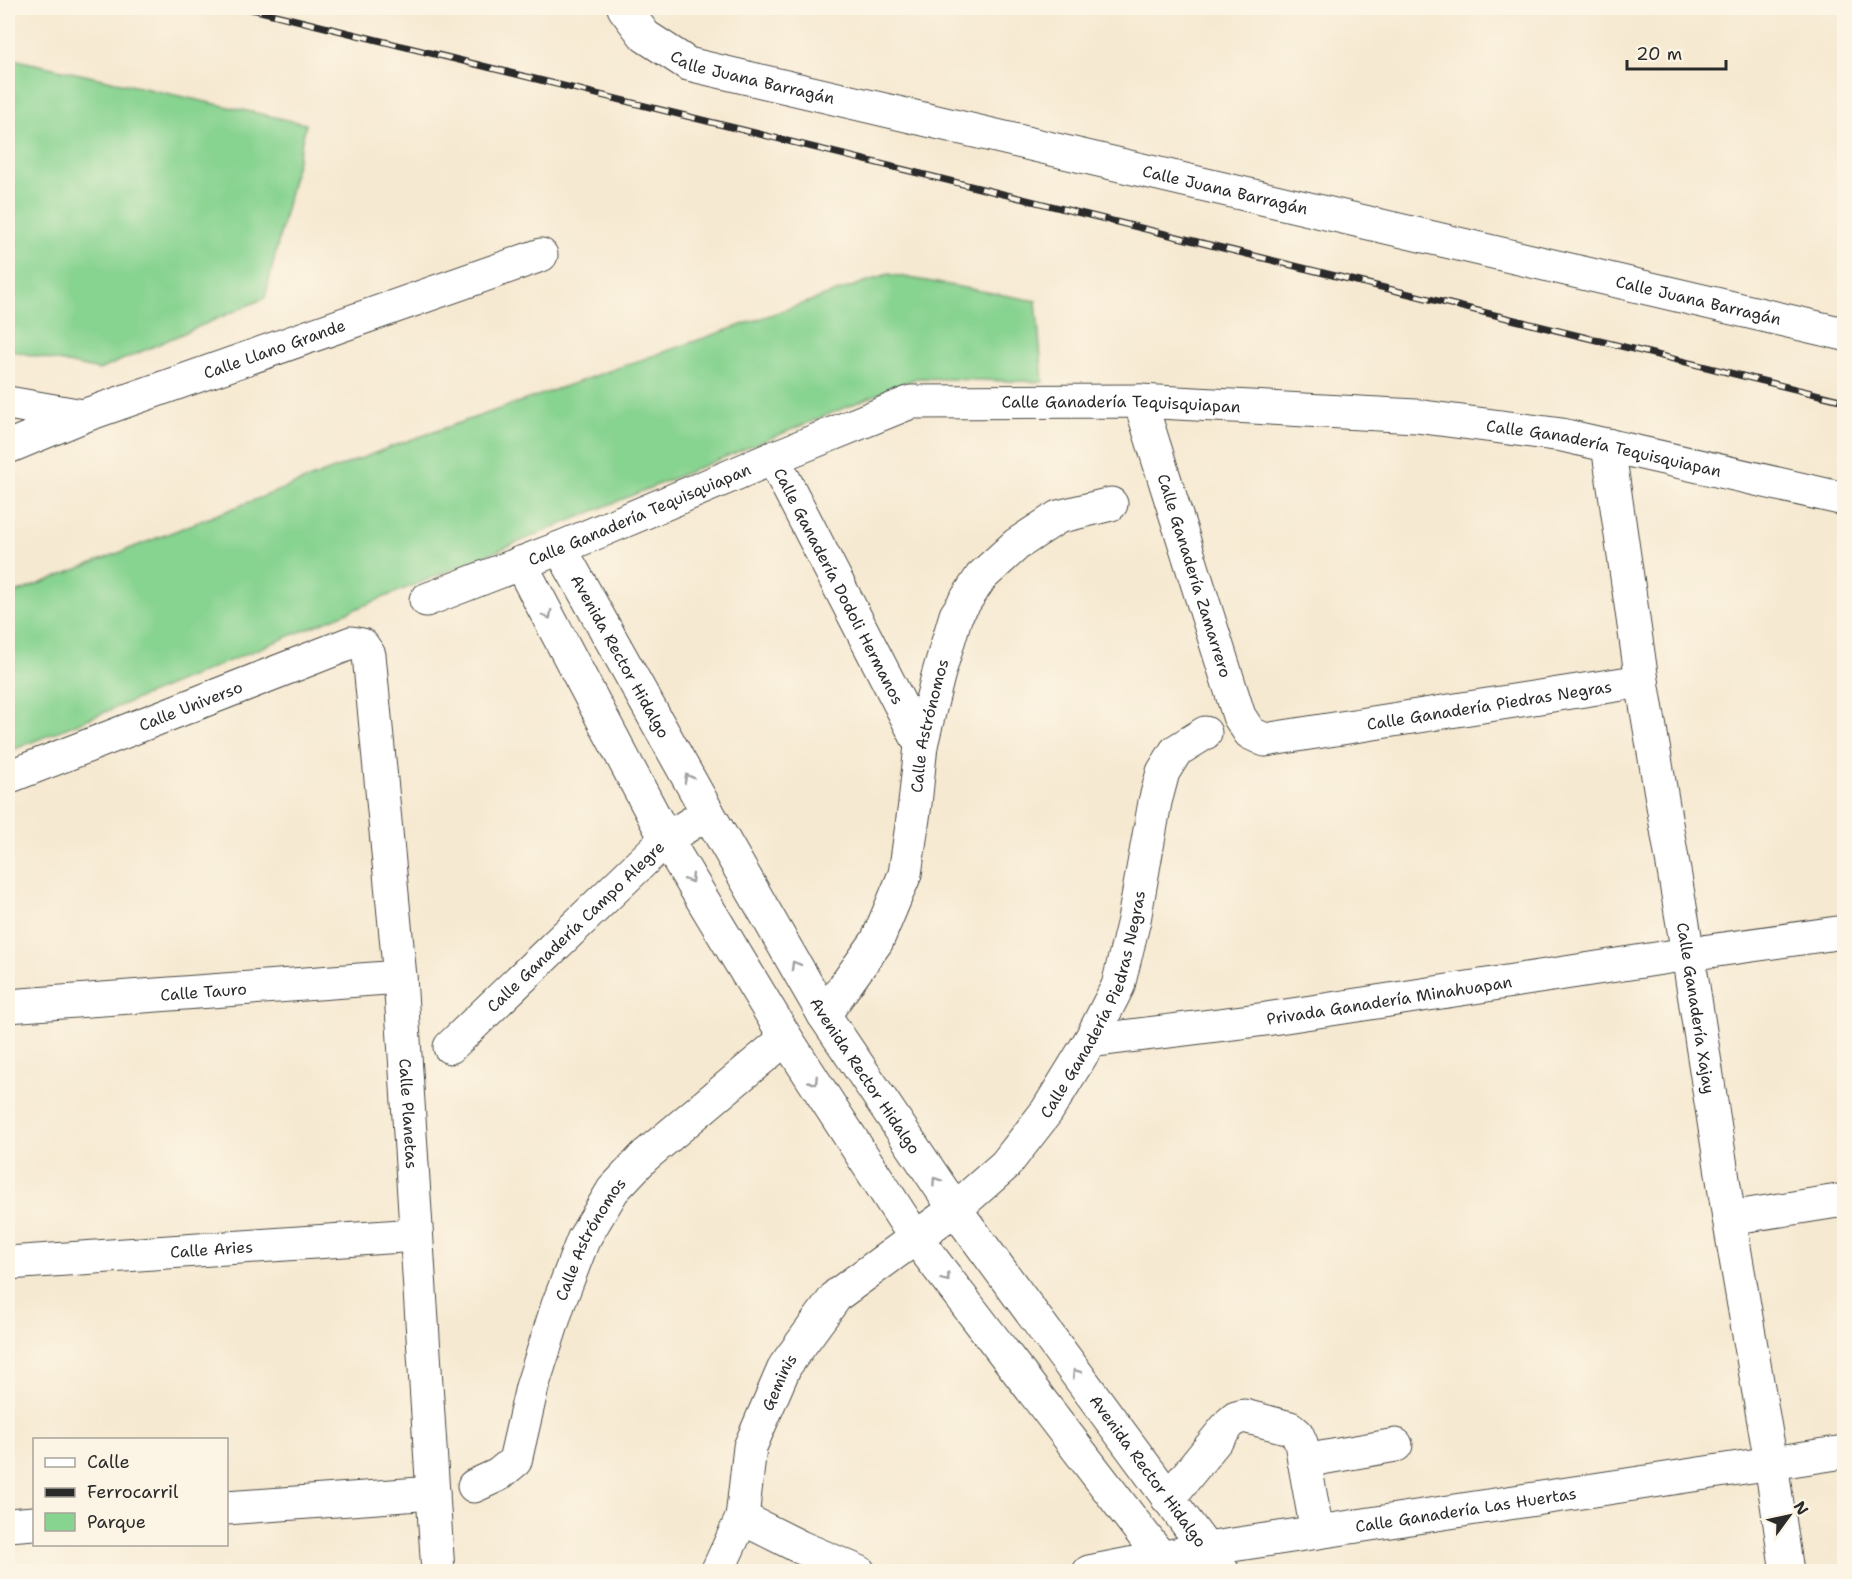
<svg xmlns="http://www.w3.org/2000/svg" width="1852" height="1579" font-family="'Shantell Sans',sans-serif">
<style>
.green{fill:#87d390;stroke:#597f5e;stroke-width:1.5}
.lines{fill:none;stroke-linecap:round;stroke-linejoin:round}
.minor-casing{stroke:#494844;stroke-width:35}
.minor{stroke:#fff;stroke-width:33}
.rail-casing{stroke:#2b2b2b;stroke-width:7}
.rail{stroke:#fcf5e5;stroke-width:4.5;stroke-dasharray:14;stroke-linecap:butt}
.oneway{stroke:#a0a0a0}
.labels{text-anchor:middle;dominant-baseline:central;stroke-width:5;stroke-linejoin:round;paint-order:stroke}
.street-label{font-size:16px;fill:#2b2b2b;stroke:#fcf5e5}
</style>
<rect width="100%" height="100%" fill="#fcf5e5"/>
<filter id="ink" filterUnits="userSpaceOnUse"><feTurbulence type="fractalNoise" baseFrequency=".0167" numOctaves="2"/><feDisplacementMap in="SourceGraphic" scale="12" xChannelSelector="R" yChannelSelector="G"/><feConvolveMatrix kernelMatrix="1 2 1 2 8 2 1 2 1" color-interpolation-filters="sRGB"/></filter>
<filter id="wash" filterUnits="userSpaceOnUse"><feTurbulence type="fractalNoise" baseFrequency=".008" numOctaves="4" result="noise"/><feDisplacementMap in="SourceGraphic" scale="24" xChannelSelector="R" yChannelSelector="G"/><feGaussianBlur stdDeviation="1.35" result="paint"/><feColorMatrix in="noise" values="0 0 0 0 0 0 0 0 0 0 0 0 0 0 0 0 0 1.4 0 .05"/><feComposite in="paint" operator="in"/></filter>
<g filter="url(#wash)">
<rect width="100%" height="100%" fill="#f6e9d1"/>
<path class="green" d="M8,58L306,124L265,298L99,370L8,350Z
M888,274L1036,301L1043,382L917,378L8,752V596L393,446Z"/>
</g>
<g filter="url(#ink)">
<g class="lines">
<g class="minor-casing">
<g id="minor">
<path id="s1" d="M624,8L645,36L688,64L1844,334"/>
<path id="s2" d="M1140,401L1239,716L1250,733L1265,740L1642,681"/>
<path d="M8,403L83,416"/>
<path id="s3" d="M1608,445L1642,681L1688,954L1729,1218L1771,1463L1787,1572"/>
<path id="s4" d="M8,447L83,416L541,255"/>
<path id="s5" d="M773,458L921,745"/>
<path id="s6" d="M560,548L708,813L824,1015L955,1209L1223,1572"/>
<path d="M520,563L666,839L786,1038L915,1237L1172,1572"/>
<path id="s7" d="M426,600L560,548L773,458L911,402L1140,401L1416,416L1562,435L1844,499"/>
<path id="s8" d="M8,777L351,643L362,645L369,655L400,977L438,1572"/>
<path id="s9" d="M8,1006L400,977"/>
<path id="s10" d="M824,1015L877,941L905,874L915,804L921,745L938,676L956,615L981,577L1017,544L1058,517L1111,504"/>
<path id="s11" d="M1090,1041L1266,1019L1688,954L1844,932"/>
<path id="s12" d="M450,1047L666,839L708,813"/>
<path d="M1729,1218L1844,1200"/>
<path id="s13" d="M8,1263L416,1235"/>
<path d="M1304,1461L1396,1445"/>
<path id="s14" d="M474,1486L498,1475L515,1461L532,1387L558,1305L583,1240L613,1190L645,1156L786,1038"/>
<path d="M1168,1499L1230,1423L1236,1418L1244,1416L1290,1428L1297,1434L1301,1443L1317,1532"/>
<path d="M226,1508L433,1493"/>
<path d="M742,1518L800,1547L859,1572"/>
<path d="M8,1525L34,1523"/>
<path id="s15" d="M717,1572L742,1518L750,1447L785,1366L837,1295L955,1209L1005,1165L1047,1111L1090,1041L1118,986L1134,920L1155,802L1163,772L1176,751L1205,733"/>
<path id="s16" d="M1089,1572L1206,1549L1844,1452"/>
</g>
</g>
<use href="#minor" class="minor"/>
<g class="rail-casing">
<path id="rail" d="M247,8L1844,401"/>
</g>
<use href="#rail" class="rail"/>
</g>
<defs><path id="oneway-chevron" d="M-2-3.5L2.5 0L-2 3.5" fill="none" stroke-width="1.6" stroke-linecap="round" stroke-linejoin="round" transform="scale(1.5)"/></defs>
<g class="oneway">
<use href="#oneway-chevron" transform="translate(548 615) rotate(62)"/>
<use href="#oneway-chevron" transform="translate(688 778) rotate(-119)"/>
<use href="#oneway-chevron" transform="translate(690 879) rotate(59)"/>
<use href="#oneway-chevron" transform="translate(795 965) rotate(-120)"/>
<use href="#oneway-chevron" transform="translate(814 1081) rotate(57)"/>
<use href="#oneway-chevron" transform="translate(936 1181) rotate(-124)"/>
<use href="#oneway-chevron" transform="translate(946 1278) rotate(52)"/>
<use href="#oneway-chevron" transform="translate(1076 1373) rotate(-126)"/>
</g>
</g>
<g class="labels">
<g class="street-label">
<text stroke="none"><textPath href="#s1" startOffset="152">Calle Juana Barragán</textPath></text>
<text stroke="none"><textPath href="#s1" startOffset="638">Calle Juana Barragán</textPath></text>
<text stroke="none"><textPath href="#s1" startOffset="1124">Calle Juana Barragán</textPath></text>
<text stroke="none"><textPath href="#s4" startOffset="284">Calle Llano Grande</textPath></text>
<text stroke="none"><textPath href="#s7" startOffset="734">Calle Ganadería Tequisquiapan</textPath></text>
<text stroke="none"><textPath href="#s7" startOffset="1220">Calle Ganadería Tequisquiapan</textPath></text>
<text stroke="none"><textPath href="#s7" startOffset="230">Calle Ganadería Tequisquiapan</textPath></text>
<text stroke="none"><textPath href="#s2" startOffset="183">Calle Ganadería Zamarrero</textPath></text>
<text stroke="none"><textPath href="#s5" startOffset="144">Calle Ganadería Dodoli Hermanos</textPath></text>
<text stroke="none"><textPath href="#s6" startOffset="124">Avenida Rector Hidalgo</textPath></text>
<text stroke="none"><textPath href="#s2" startOffset="594">Calle Ganadería Piedras Negras</textPath></text>
<text stroke="none"><textPath href="#s8" startOffset="196">Calle Universo</textPath></text>
<text stroke="none"><textPath href="#s10" startOffset="314">Calle Astrónomos</textPath></text>
<text stroke="none"><textPath href="#s12" startOffset="174">Calle Ganadería Campo Alegre</textPath></text>
<text stroke="none"><textPath href="#s9" startOffset="196">Calle Tauro</textPath></text>
<text stroke="none"><textPath href="#s11" startOffset="302">Privada Ganadería Minahuapan</textPath></text>
<text stroke="none"><textPath href="#s15" startOffset="706">Calle Ganadería Piedras Negras</textPath></text>
<text stroke="none"><textPath href="#s3" startOffset="570">Calle Ganadería Xajay</textPath></text>
<text stroke="none"><textPath href="#s6" startOffset="610">Avenida Rector Hidalgo</textPath></text>
<text stroke="none"><textPath href="#s8" startOffset="852">Calle Planetas</textPath></text>
<text stroke="none"><textPath href="#s14" startOffset="284">Calle Astrónomos</textPath></text>
<text stroke="none"><textPath href="#s13" startOffset="204">Calle Aries</textPath></text>
<text stroke="none"><textPath href="#s15" startOffset="202">Geminis</textPath></text>
<text stroke="none"><textPath href="#s6" startOffset="1096">Avenida Rector Hidalgo</textPath></text>
<text stroke="none"><textPath href="#s16" startOffset="382">Calle Ganadería Las Huertas</textPath></text>
</g>
</g>
<rect width="1852" height="1579" fill="none" stroke="#fcf5e5" stroke-width="30"/>
<rect x="33" y="1438" width="195" height="108" fill="#fcf5e5" stroke="#a8a49b" stroke-width="1.5"/>
<rect x="45" y="1458" width="30" height="9" fill="#ffffff" stroke="#a8a49b" stroke-width="1.5"/>
<text x="87" y="1468" font-size="18" fill="#2b2b2b">Calle</text>
<rect x="45" y="1488" width="30" height="9" fill="#2b2b2b" stroke="#a8a49b" stroke-width="1.5"/>
<text x="87" y="1498" font-size="18" fill="#2b2b2b">Ferrocarril</text>
<rect x="45" y="1513" width="30" height="18" fill="#87d390" stroke="#a8a49b" stroke-width="1.5"/>
<text x="87" y="1528" font-size="18" fill="#2b2b2b">Parque</text>
<g transform="translate(1789 1516) rotate(57)" stroke="#fcf5e5" stroke-width="4.5" paint-order="stroke">
<path d="M0-4.5L10 22L0 15L-10 22Z" fill="#2b2b2b"/>
<text y="-9" font-size="16" font-weight="bold" text-anchor="middle" fill="#2b2b2b">N</text>
</g>
<path d="M1627 60v9h99v-9" fill="none" stroke="#2b2b2b" stroke-width="3"/>
<text x="1636" y="60" font-size="18" fill="#2b2b2b" stroke="#fcf5e5" stroke-width="4.5" paint-order="stroke">20 m</text>
</svg>
